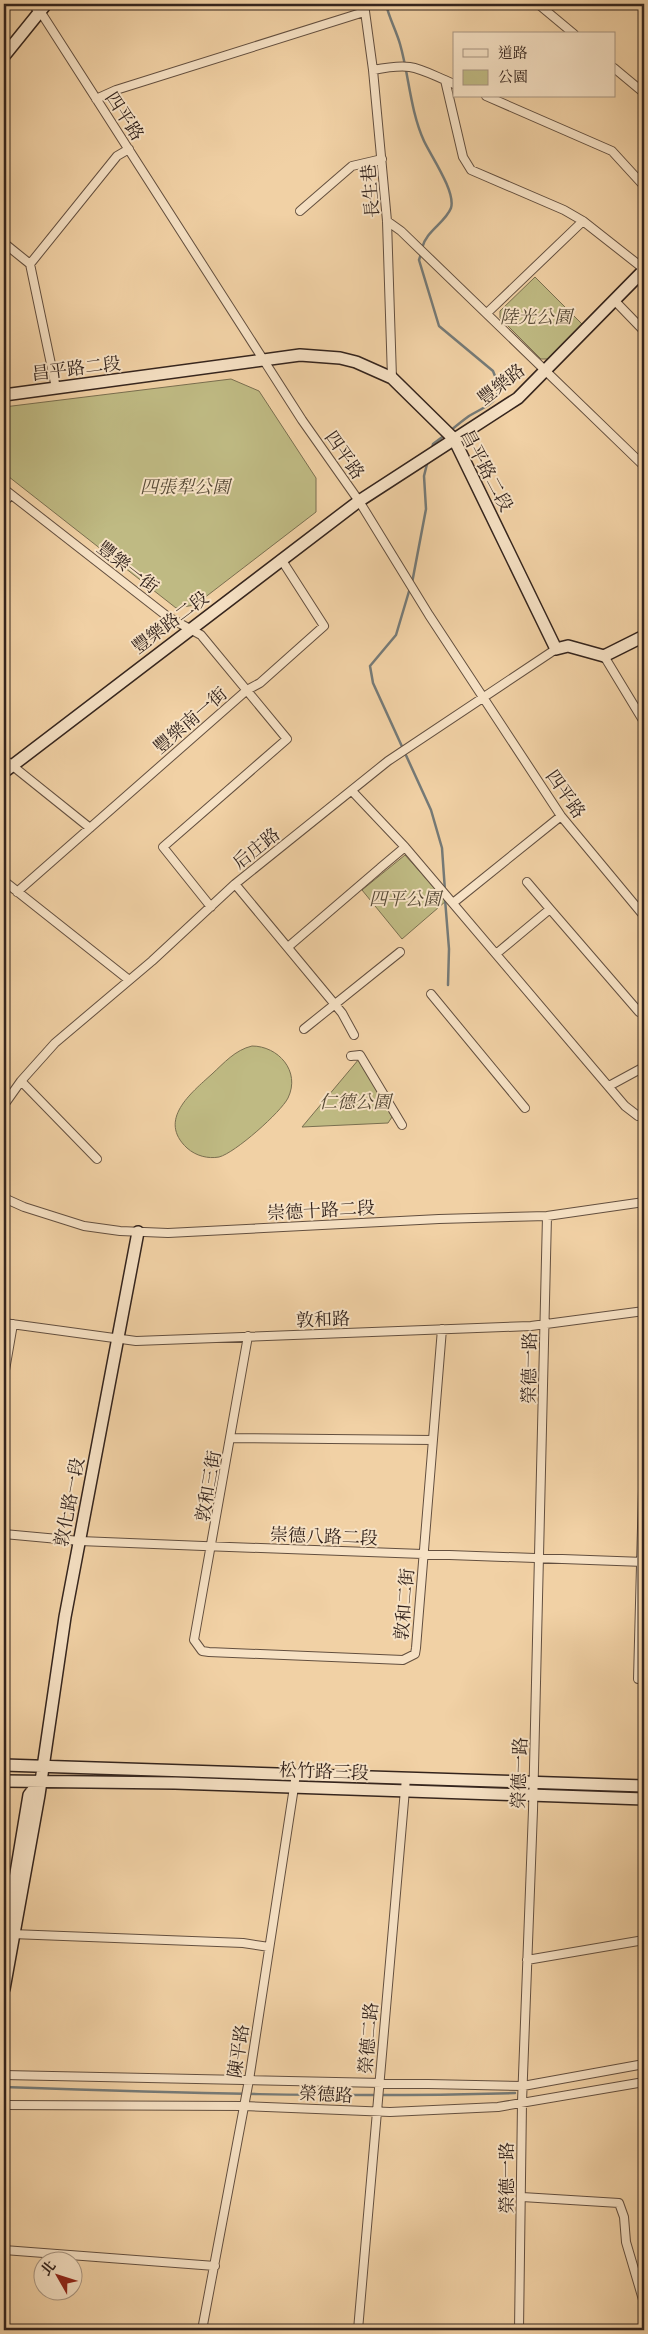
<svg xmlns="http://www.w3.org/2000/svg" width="648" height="2334" font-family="'Gentium Book Plus','Noto Serif TC',serif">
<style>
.green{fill:#bfba83;stroke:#7a6f50}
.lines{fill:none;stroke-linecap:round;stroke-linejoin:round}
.stream{stroke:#757a77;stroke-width:2.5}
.street-casing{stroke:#634f3f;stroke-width:10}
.secondary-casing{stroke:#34241d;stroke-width:14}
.street{stroke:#f6e1c4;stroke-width:8}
.secondary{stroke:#f6e1c4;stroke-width:11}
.labels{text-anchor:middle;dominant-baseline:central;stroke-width:4;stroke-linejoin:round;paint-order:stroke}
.street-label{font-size:18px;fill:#34241d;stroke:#f6e1c4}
.park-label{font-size:18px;font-style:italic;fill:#574a36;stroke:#f6e1c4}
</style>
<rect width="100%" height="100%" fill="#f1d1a5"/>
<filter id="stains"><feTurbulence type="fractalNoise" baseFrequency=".004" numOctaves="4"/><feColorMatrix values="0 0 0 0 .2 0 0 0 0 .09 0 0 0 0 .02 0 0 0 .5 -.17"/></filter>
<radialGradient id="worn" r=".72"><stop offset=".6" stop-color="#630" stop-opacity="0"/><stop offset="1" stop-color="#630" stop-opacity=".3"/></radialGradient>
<path class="green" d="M535,277L582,324L548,359H541L500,318V311Z
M231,379L259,391L316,478V512L195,605L176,608L4,473V407Z
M405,855L446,901L402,939L362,890Z
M252,1046C278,1046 301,1071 288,1098C281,1112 235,1153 219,1157C208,1159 196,1156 187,1148C157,1120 191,1093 212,1074C224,1063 235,1050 252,1046Z
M359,1059L392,1117L388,1123L302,1127Z"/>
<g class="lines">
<path class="stream" d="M386,4C389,18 396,30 400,44C409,75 410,110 424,141C431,156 456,192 451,208C445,223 426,231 422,248
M421,254L419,260L439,326L493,371C506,401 491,403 469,416C462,421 456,426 450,431
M432,448L433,444L445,435
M412,583L426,509L424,476L428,460
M410,588L396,635L370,666L373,683L431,810L442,848L445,891
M445,899L449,949L448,985
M4,2087C174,2093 344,2098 515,2093"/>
<g class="street-casing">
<path id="street" d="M31,4L40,11L302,420L359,501L429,615L561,816L644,916
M364,4L373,70L387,221L392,378
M538,4L574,34
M614,68L644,93
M373,70C415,62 416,68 454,84
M445,80L463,157L471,170L564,210L583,221L644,269
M486,96L612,151L644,186
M96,99L116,90L364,12
M300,211L352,166L382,159
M387,221L401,231L644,466
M4,243L30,264L56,388
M30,264L117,156L129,149
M615,301L644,331
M487,313L583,221
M4,489L168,617L201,635L287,739L163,847L211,907
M4,503L10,495
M604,656L644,722
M4,759L90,828
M352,791L405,847L625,1106L638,1116L644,1114
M380,868L405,847
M4,881L129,980
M527,882L550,909
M235,884L342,1013L354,1035
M17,892L247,690L260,683L324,626L281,559
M453,903L561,816
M288,947L379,869
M496,954L550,909L639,1012
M431,994L525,1108
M304,1029L400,952
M351,1056L360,1055L402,1125
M21,1081L97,1159
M609,1086L644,1067
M4,1105L21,1081L55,1043L152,961L235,884L388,761L556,649
M4,1198L24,1207L84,1226L120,1231L168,1233L439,1219L547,1216L644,1202
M4,1323L136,1341L531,1326L644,1311
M248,1336L194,1640L202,1651L209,1652L403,1660L415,1654L416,1648L442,1329
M4,1376L13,1324
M231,1438L433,1440
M644,1452L638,1679H644
M4,1534L80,1541L203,1546L644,1562
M12,1934L243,1943L269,1947
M527,1960L644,1940
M4,2075L523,2086L644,2064
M4,2105L244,2106L390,2112L498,2107L644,2082
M522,2197L619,2203L624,2217L626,2242L644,2303
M4,2250L215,2266
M202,2330L249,2080L296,1774
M358,2330L406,1778
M519,2330L522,2102L533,1810L547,1216"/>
</g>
<g class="secondary-casing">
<path id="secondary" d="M4,56L46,4
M4,395L300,355L340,358L356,362L392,378L454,439L556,649L568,646L604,656L644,636
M4,772L359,501L518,398L644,270
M4,1765L644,1786
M4,1781L175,1783L644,1799
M4,1945L29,1795L41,1780
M4,1989L39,1795L65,1617L138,1232"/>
</g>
<use href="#street" class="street"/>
<use href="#secondary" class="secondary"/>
</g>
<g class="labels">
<g class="street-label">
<text transform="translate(125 116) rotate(57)">四平路</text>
<text transform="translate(370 191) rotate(-95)">長生巷</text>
<text transform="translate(76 368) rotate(-7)">昌平路二段</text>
<text transform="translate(501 384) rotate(-38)">豐樂路</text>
<text transform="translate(345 455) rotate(55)">四平路</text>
<text transform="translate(487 470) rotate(62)">昌平路二段</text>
<text transform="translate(128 567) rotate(38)">豐樂一街</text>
<text transform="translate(170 622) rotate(-37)">豐樂路二段</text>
<text transform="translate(190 720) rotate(-41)">豐樂南一街</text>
<text transform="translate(566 794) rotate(55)">四平路</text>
<text transform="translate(256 848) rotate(-38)">后庄路</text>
<text transform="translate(321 1210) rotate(-3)">崇德十路二段</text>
<text transform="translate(323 1319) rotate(-2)">敦和路</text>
<text transform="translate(529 1368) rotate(-89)">榮德一路</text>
<text transform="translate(208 1486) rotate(-80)">敦和三街</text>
<text transform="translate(69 1502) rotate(-79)">敦化路一段</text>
<text transform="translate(324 1536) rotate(2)">崇德八路二段</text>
<text transform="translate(404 1604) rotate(-85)">敦和二街</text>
<text transform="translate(324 1771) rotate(2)">松竹路三段</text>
<text transform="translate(519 1773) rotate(-88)">榮德一路</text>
<text transform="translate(368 2038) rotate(-85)">榮德二路</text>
<text transform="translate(238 2051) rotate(-81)">陳平路</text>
<text transform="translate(326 2094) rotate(3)">榮德路</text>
<text transform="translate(506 2178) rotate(-90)">榮德一路</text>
</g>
<g class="park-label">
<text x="536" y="316">陸光公園</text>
<text x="185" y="486">四張犁公園</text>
<text x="405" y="898">四平公園</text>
<text x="355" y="1101">仁德公園</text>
</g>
</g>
<rect width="648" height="2334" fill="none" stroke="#f1d1a5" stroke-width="20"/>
<rect x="5" y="5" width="638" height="2324" fill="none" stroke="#34241d" stroke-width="2.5"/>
<rect x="10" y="10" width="628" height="2314" fill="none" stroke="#34241d"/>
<rect x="453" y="32" width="162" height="65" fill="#f6e1c4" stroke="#a89581"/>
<rect x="463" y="49" width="25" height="8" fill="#f6e1c4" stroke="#a89581"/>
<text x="498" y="58" font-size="15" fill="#34241d">道路</text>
<rect x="463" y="70" width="25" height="15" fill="#bfba83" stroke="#a89581"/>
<text x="498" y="82" font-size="15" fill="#34241d">公園</text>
<g transform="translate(58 2276) rotate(309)"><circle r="24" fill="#f6e1c4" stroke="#a89581"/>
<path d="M0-4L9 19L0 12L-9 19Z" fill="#8f2418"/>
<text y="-8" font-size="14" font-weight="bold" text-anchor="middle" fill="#34241d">北</text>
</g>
<rect width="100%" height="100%" filter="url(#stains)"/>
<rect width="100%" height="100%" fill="url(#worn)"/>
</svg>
